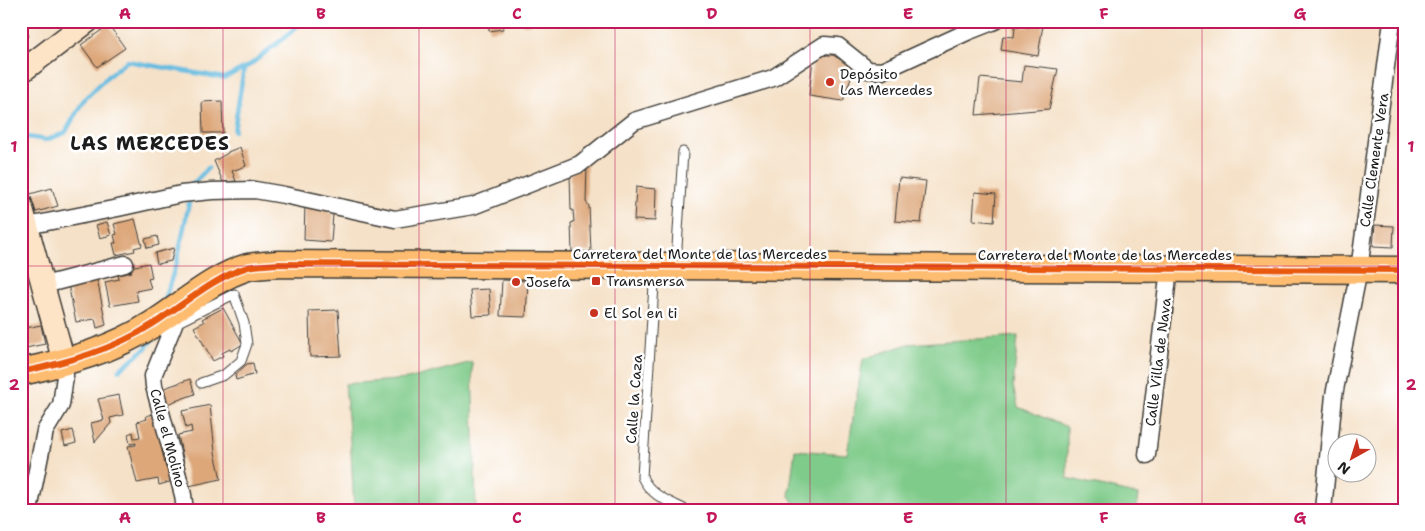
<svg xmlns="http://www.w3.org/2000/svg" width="1425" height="531" font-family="'Shantell Sans',sans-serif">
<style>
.green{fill:#7fcb8a;stroke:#4e7453}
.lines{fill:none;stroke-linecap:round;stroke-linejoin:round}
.stream{stroke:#62badf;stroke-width:4.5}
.building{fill:#dda77a}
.service-casing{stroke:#3d3a36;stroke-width:11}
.minor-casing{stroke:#3d3a36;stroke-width:19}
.secondary-casing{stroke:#3d3a36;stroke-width:25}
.primary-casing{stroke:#3d3a36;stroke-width:29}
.service{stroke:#fff;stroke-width:9}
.minor{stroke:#fff;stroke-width:16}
.secondary{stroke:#fee4c6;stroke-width:22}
.primary{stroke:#fdbc70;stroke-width:26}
.cycleway-casing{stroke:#fff;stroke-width:9}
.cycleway{stroke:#e8590c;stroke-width:6}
.grid{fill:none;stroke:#c2185b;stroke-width:1;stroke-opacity:0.55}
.poi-dot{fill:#c8321e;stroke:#fff;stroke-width:2}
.labels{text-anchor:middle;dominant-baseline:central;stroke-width:5;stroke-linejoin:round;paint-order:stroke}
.poi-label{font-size:14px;fill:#1c1c1c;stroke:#fff;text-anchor:start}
.street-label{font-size:14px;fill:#1c1c1c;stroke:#fff}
.district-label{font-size:19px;font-weight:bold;letter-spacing:1px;fill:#1c1c1c;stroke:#fff}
.neatline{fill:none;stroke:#c2185b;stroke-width:2}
.grid-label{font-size:16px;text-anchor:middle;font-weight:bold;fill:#c2185b}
</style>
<rect width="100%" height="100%" fill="#fff"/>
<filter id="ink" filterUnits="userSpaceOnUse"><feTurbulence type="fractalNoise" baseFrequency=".02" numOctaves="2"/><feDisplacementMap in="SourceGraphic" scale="10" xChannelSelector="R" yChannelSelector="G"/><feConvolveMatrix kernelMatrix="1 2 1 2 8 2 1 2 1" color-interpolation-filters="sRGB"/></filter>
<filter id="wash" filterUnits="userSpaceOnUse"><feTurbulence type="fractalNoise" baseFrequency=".0096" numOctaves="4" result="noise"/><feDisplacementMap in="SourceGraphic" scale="20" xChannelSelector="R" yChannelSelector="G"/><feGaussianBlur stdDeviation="1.12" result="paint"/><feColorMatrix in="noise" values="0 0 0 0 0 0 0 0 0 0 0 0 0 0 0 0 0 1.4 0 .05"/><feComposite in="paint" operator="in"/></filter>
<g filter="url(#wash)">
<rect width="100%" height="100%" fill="#f5e1c7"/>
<path class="green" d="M1018,336L1013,386L1018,407L1067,427V478L1138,495L1136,510H799L789,496L795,450L847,454L863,359L908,344Z
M472,362L476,510H354L351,452L345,384L408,379Z"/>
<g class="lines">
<path class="stream" d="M234,131L244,68
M21,136L46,140L65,133L83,101L107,77L127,61L224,78L250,65L290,33L302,21
M192,185L208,168
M163,305L177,261L189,203
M119,370L145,349L154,337"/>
</g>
<g id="blocks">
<path class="building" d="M106,21L125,48L97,67L81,45L103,29L100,25Z
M488,21H502L503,29L489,31Z
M523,21H531V24L523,25Z
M21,22L29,36L21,41Z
M1032,24L1043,25L1038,56L1001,50L1003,36L1014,37L1015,26L1029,27Z
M827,55H833L854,68L843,101L809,96L813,58Z
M1024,65L1058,69L1049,109L976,115L980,78L1022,82Z
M222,101L223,133H203L202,102Z
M240,147L246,166L232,171L236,181L223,182L214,161L228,153V152Z
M587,164L586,202L589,206L591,252H572L571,223L574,222L573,210H571L570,174Z
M899,178L926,181L921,223L895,221Z
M636,187L656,189L655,221L634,220Z
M52,188L58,206L36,212L30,194Z
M975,192L996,194L994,222L973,220Z
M305,203L328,210V213L333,214L331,242L304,240Z
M135,219L142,246L134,248L135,251L116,255L113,243H116L114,235L117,234L114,224Z
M107,222L111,235L100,238L96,225Z
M1375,225L1394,226L1393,247L1373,246Z
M157,236L159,245L147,248L145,239Z
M174,248L171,261L157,264L155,253Z
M149,263L152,278L148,279L151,288L136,291L138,301L110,306L105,282L119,279L118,275L132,272L130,267Z
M97,278L106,325L97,328L95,319L76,322L68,284Z
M502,280L528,281L526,317L500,316Z
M489,289L491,315L472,316L470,290Z
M223,308L243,344L231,351L230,349L222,353L223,356L213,361L194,327L204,322L202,319Z
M338,310L341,356L310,357L309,311Z
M41,325L45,344L21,349V329Z
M253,363L255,374L236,380L235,375L247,364Z
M190,379L195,394L164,405L159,390Z
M119,395L123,415L110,418L111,423L95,442L91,423L104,420L98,399Z
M210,405L215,452L221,479L189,486L178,435L192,432L191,426L186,428L182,411Z
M157,413L168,459L164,460L166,468L170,467L173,481L159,485L158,479L137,483L128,446L136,445V443L130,444L128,434L133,432L134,438L140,437L137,422L147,419L146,416Z
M73,430L76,443L65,446L62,433Z"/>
</g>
</g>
<g filter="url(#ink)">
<use href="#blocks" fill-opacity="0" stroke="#3d3a36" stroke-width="1"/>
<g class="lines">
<g class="service-casing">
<path id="service" d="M676,263L683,152
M655,269L642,477C651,496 668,501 686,510
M174,324L234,294L244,323L247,344L241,361L224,375L201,383"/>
</g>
<g class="minor-casing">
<path id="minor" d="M27,226L118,208L181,194L212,191L255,190L284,195L395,219L473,206L580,164L634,121L773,78L824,45L838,46L868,70L882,71L967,32L995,21
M44,285L125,264
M172,310L174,324L153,376L154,386L183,495L185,510
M1147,455L1169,269
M29,510L45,431L61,405L65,376L64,362
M1323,510L1334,395L1359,270L1392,21"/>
</g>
<g class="secondary-casing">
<path id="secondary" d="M21,72L88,21
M21,205L64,362"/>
</g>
<g class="primary-casing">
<path id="primary" d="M21,372C68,362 113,350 153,324C183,305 214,277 248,267C258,265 269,265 279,264L1404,270"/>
</g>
<use href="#service" class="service"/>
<use href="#minor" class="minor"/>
<use href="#secondary" class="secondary"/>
<use href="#primary" class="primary"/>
<g class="cycleway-casing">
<path id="cycleway" d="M21,372C68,362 113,350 153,324C183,305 214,277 248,267C258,265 269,265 279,264L1404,270"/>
</g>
<use href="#cycleway" class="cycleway"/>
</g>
</g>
<path class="grid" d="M223,21V510M419,21V510M615,21V510M810,21V510M1006,21V510M1202,21V510M21,266H1404"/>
<g class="poi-dot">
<circle cx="830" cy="82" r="5"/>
<rect x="591" y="276" width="10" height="10" rx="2.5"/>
<circle cx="516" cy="282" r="5"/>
<circle cx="594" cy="313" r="5"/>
</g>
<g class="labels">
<g class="poi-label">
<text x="840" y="74">Depósito<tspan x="840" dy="16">Las Mercedes</tspan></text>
<text x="606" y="281">Transmersa</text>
<text x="526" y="282">Josefa</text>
<text x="604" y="313">El Sol en ti</text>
</g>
<g class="street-label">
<text transform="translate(1374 160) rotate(-82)">Calle Clemente Vera</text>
<text x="700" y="254">Carretera del Monte de las Mercedes</text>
<text x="1105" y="255">Carretera del Monte de las Mercedes</text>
<text transform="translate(1158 362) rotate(-83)">Calle Villa de Nava</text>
<text transform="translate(634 399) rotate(-86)">Calle la Caza</text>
<text transform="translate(168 438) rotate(75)">Calle el Molino</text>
</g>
<g class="district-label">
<text x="150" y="143">LAS MERCEDES</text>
</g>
</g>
<rect width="1425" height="531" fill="none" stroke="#fff" stroke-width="55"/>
<g transform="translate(1352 458) rotate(219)"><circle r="24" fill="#ffffff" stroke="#a4a4a4"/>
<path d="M0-4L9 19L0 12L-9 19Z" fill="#c8321e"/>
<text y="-8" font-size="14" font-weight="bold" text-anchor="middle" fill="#1c1c1c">N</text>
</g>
<rect x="28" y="28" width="1370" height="476" class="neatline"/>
<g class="grid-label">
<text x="125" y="19">A</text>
<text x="321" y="19">B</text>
<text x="517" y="19">C</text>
<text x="712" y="19">D</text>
<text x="908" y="19">E</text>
<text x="1104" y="19">F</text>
<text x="1300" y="19">G</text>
<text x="14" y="152">1</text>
<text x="1411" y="152">1</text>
<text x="14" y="390">2</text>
<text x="1411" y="390">2</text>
<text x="125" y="523">A</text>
<text x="321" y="523">B</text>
<text x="517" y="523">C</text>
<text x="712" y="523">D</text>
<text x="908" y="523">E</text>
<text x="1104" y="523">F</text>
<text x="1300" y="523">G</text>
</g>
</svg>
